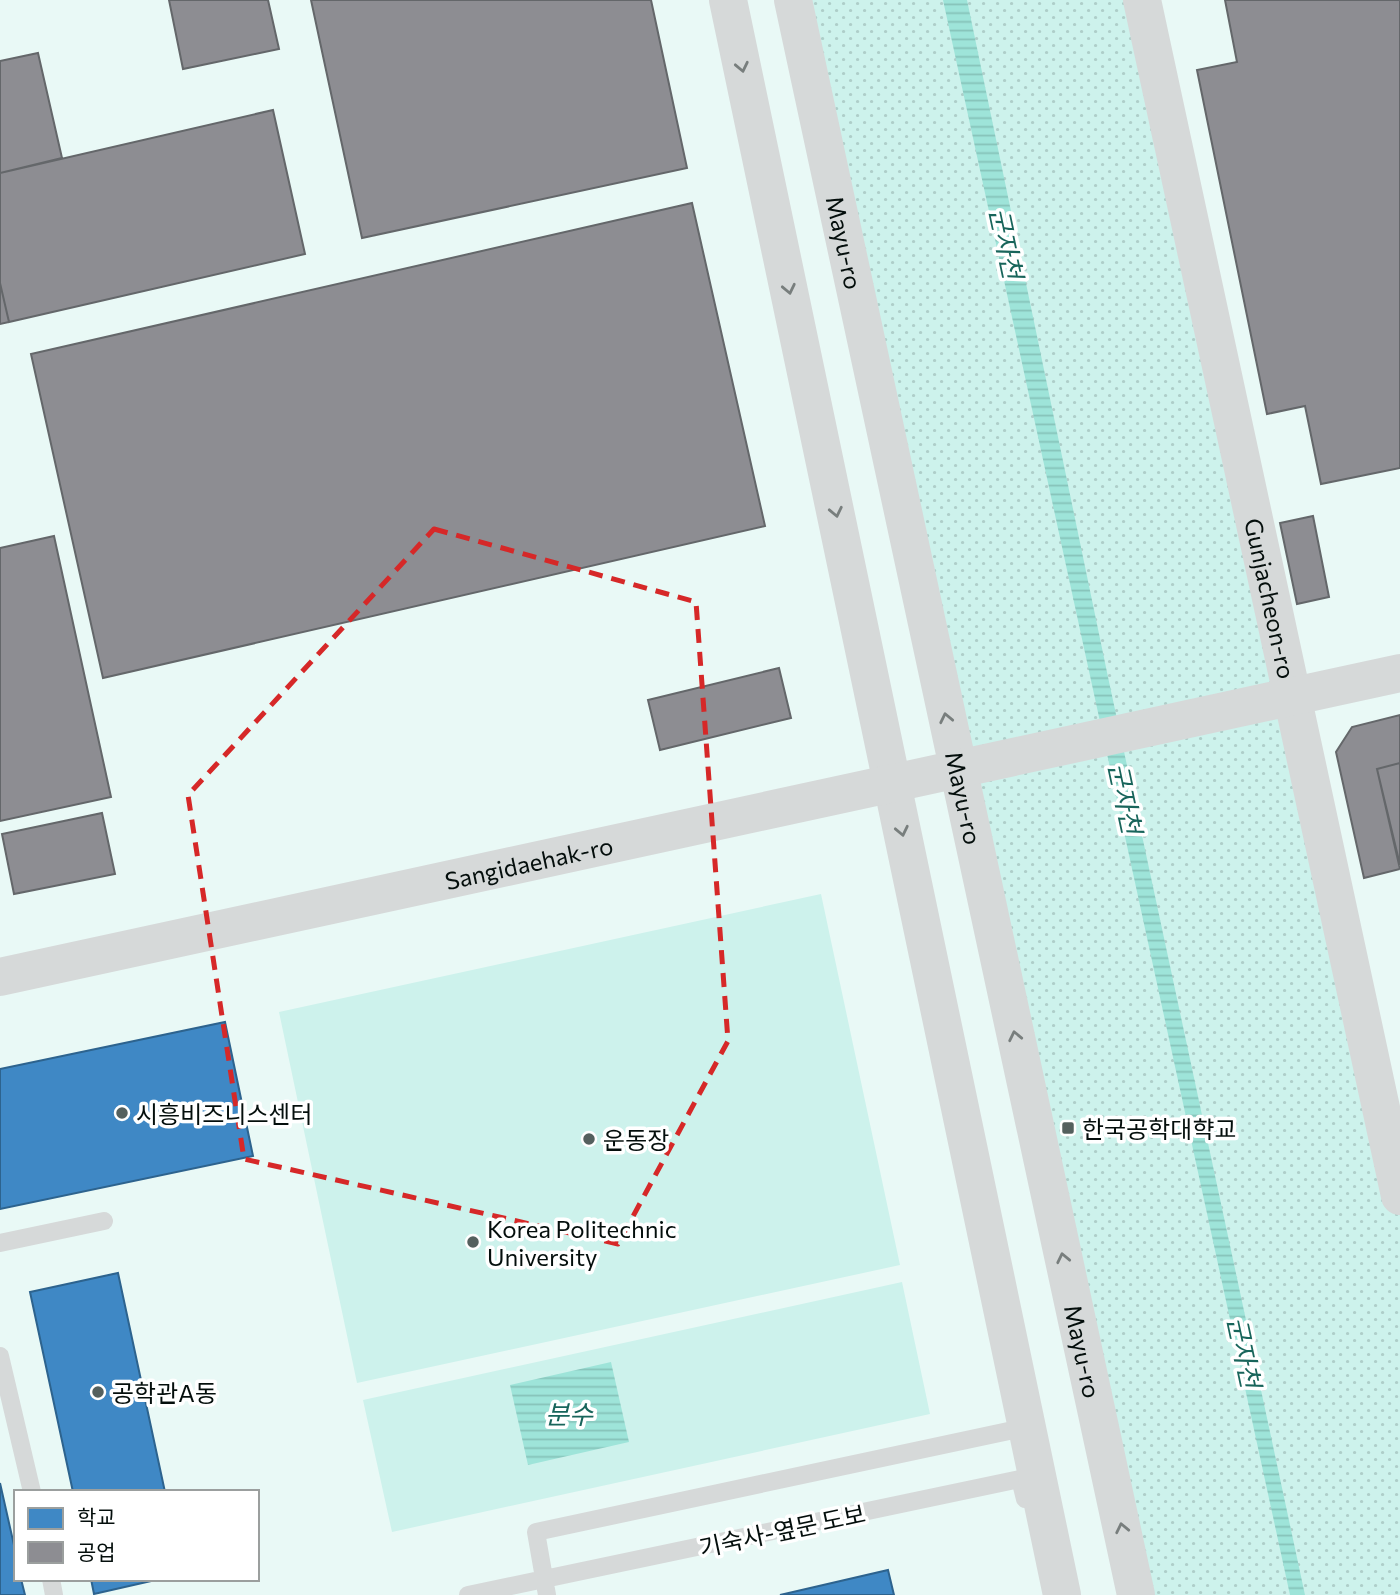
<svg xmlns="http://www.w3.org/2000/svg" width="1400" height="1595" font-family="Commissioner,'Noto Sans KR',sans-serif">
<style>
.grass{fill:#cdf2ec}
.park{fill:url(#park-dots)}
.water{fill:url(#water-rules)}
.schools{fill:#3f88c5;stroke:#2d638e;stroke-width:2}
.industry{fill:#8d8d92;stroke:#64676a;stroke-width:2}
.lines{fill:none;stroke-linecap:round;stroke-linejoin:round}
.service{stroke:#d6d9d9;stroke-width:18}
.tertiary{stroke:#d6d9d9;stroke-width:38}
.oneway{stroke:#787e7d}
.marked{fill:none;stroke:#d62828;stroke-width:5;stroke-dasharray:14 9;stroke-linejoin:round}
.poi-dot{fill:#54605e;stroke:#fff;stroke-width:2.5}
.labels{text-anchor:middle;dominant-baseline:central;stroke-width:7;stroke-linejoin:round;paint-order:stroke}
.street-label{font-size:24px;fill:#040e0c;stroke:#fff}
.poi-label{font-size:24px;fill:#040e0c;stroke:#fff;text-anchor:start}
.water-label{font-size:26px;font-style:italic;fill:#18655b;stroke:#fff}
</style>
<defs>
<pattern id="park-dots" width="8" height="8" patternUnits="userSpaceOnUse" patternTransform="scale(1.75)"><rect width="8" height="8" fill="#cdf2ec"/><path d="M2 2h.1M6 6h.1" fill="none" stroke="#aecec9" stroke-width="1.8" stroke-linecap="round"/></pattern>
<pattern id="water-rules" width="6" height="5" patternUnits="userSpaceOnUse" patternTransform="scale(1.75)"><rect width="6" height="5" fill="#9ee4d9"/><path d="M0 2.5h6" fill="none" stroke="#86c2b9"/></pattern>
</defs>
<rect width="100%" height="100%" fill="#e9f9f6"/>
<path class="grass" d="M821,894L900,1265L357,1383L279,1012Z
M902,1282L930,1414L392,1532L363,1400Z"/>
<path class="park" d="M793,0H1142L1400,1195V1595H1137Z"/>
<path class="water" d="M943,0H967L1108,677L1305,1595H1290Z
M611,1362L629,1442L528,1465L510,1385Z"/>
<path class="schools" d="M225,1022L253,1156L0,1209V1069Z
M118,1273L165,1492H73L30,1292Z
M0,1483L16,1554V1579H21L25,1595H0Z
M888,1570L894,1595H780Z
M91,1579H160L94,1594Z"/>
<path class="industry" d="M169,0H268L279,49L183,69Z
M311,0H651L687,168L362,238Z
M1225,0H1400V468L1321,484L1305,406L1267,414L1197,70L1237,62Z
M38,53L62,158L0,173V61Z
M273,110L305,254L9,322L0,283V173Z
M692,203L765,526L103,678L31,354Z
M0,283L9,322L0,324Z
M1313,516L1329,597L1297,604L1280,523Z
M54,536L111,797L0,821V548Z
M779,668L791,718L660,750L648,700Z
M1400,715V763L1377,769L1400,869L1364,878L1336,752L1352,727Z
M1400,763V865L1377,769Z
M102,813L115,874L14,894L2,834Z"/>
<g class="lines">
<path class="service" d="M0,1243L104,1221
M0,1356L32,1492
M51,1579L54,1595
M468,1595L1020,1479L1025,1499
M547,1595L536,1532L1027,1427"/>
<g class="tertiary">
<path d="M728,0L1062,1595"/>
<path id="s1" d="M793,0L1136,1595"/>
<path id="s2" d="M1142,0L1400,1196"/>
<path id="s3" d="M0,977L1400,673"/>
</g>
</g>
<defs><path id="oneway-chevron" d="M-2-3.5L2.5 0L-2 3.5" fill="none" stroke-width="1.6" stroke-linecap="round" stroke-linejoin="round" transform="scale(1.75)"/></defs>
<g class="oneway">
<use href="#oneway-chevron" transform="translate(742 67) rotate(78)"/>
<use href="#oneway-chevron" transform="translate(789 289) rotate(78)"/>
<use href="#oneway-chevron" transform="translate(836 512) rotate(78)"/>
<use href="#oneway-chevron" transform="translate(946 718) rotate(-102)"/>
<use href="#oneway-chevron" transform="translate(902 831) rotate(78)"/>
<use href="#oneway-chevron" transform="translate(1015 1036) rotate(-102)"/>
<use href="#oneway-chevron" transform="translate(1063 1258) rotate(-102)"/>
<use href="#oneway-chevron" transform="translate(1122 1528) rotate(-102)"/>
</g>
<path class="marked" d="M434,529L696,602L728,1041L618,1244L244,1159L188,795Z"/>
<g class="poi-dot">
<circle cx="122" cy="1113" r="7"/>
<rect x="1061" y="1121" width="14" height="14" rx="3.5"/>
<circle cx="589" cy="1139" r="7"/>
<circle cx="473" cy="1242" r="7"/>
<circle cx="98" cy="1392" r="7"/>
</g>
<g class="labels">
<g class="street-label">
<text stroke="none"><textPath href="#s1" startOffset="248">Mayu-ro</textPath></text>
<text stroke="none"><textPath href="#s2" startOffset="612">Gunjacheon-ro</textPath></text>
<text stroke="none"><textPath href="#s1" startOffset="816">Mayu-ro</textPath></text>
<text stroke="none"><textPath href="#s3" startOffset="541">Sangidaehak-ro</textPath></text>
<text stroke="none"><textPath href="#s1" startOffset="1382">Mayu-ro</textPath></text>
<text transform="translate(782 1530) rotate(-12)">기숙사-옆문 도보</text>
</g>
<g class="poi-label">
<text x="136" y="1113">시흥비즈니스센터</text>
<text x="1082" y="1128">한국공학대햑교</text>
<text x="603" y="1139">운동장</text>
<text x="487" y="1228">Korea Politechnic<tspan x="487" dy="28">University</tspan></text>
<text x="112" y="1392">공학관A동</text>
</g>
<g class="water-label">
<text transform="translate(1007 243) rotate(78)">군자천</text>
<text transform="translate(1126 798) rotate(78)">군자천</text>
<text transform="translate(1245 1352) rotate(78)">군자천</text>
<text x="569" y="1413">분수</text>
</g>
</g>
<rect x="14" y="1490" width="245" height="91" fill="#ffffff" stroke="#9b9f9e" stroke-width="2"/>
<rect x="28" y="1508" width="35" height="21" fill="#3f88c5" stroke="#9b9f9e" stroke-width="2"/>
<text x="77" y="1525" font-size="21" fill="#040e0c">학교</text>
<rect x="28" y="1542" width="35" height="21" fill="#8d8d92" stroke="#9b9f9e" stroke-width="2"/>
<text x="77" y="1560" font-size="21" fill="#040e0c">공업</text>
</svg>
